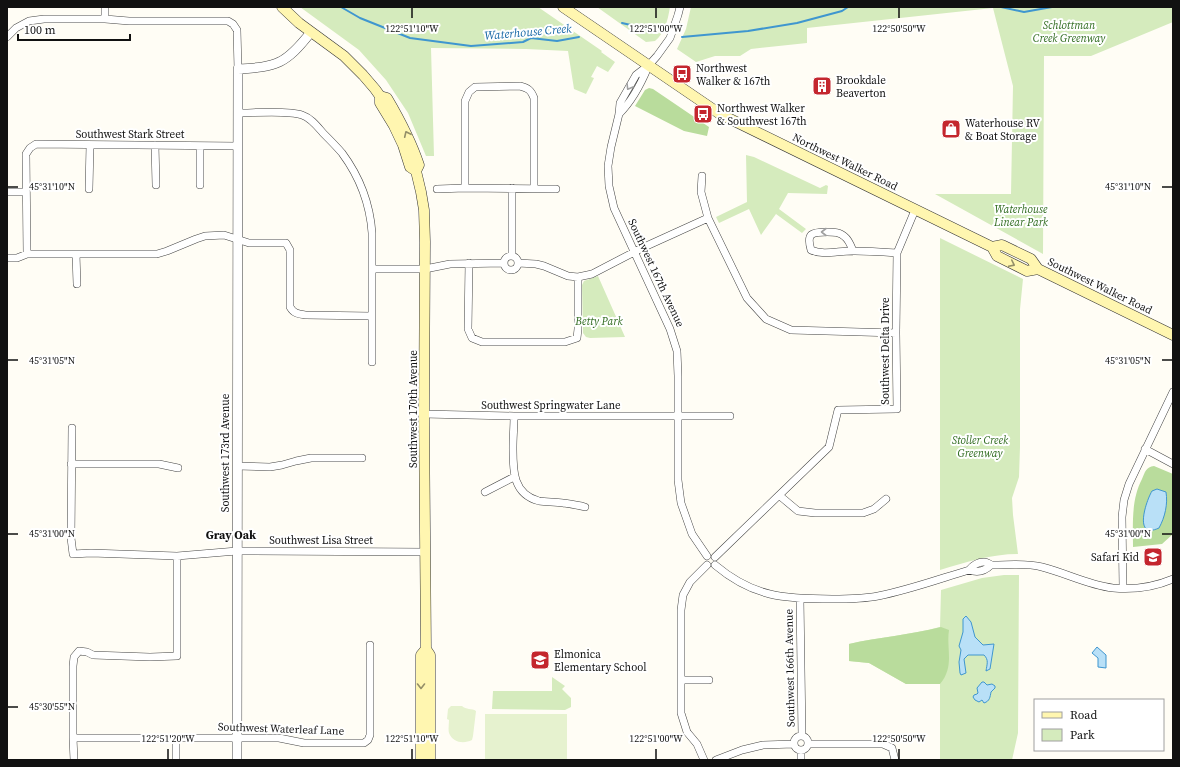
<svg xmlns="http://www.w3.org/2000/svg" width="1180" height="767" font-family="'Source Serif 4',serif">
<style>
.green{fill:#d5ebbd}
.forest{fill:#b9dc9c}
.pitch{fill:#e6f2cf}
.water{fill:#b9e0f7;stroke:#3f96cf}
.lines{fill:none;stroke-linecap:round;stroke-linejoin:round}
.stream{stroke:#3f96cf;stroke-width:2}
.minor-casing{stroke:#444;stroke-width:8}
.tertiary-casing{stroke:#444;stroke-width:10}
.secondary-casing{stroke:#333;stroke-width:11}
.minor{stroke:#fff;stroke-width:7}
.tertiary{stroke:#fff;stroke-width:9}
.secondary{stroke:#fff6b0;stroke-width:10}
.oneway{stroke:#a0a0a0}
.oneway2{stroke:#948f68}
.ticks{fill:none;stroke:#111;stroke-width:1.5}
.labels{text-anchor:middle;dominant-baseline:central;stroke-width:4;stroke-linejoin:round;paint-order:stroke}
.park-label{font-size:11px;font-style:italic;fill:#2f6b1f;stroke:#fff}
.poi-label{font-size:11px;fill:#111;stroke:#fff;text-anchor:start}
.street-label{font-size:11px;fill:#111;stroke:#fff}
.water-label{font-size:12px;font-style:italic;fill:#1768a6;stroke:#fff}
.neighbourhood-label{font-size:12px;font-weight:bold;fill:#111;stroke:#fff}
.ticks-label{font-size:10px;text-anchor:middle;fill:#111;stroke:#fff;stroke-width:4;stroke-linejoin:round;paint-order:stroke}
</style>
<rect width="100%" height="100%" fill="#fffdf5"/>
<path class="green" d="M300,7H538L602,51L601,52L615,62L608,72L597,66L591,77L594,78L586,94L574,89L568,51L526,49L431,48L434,156H426L408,113L386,80L359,50Z
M597,7H670C668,19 665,33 655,41L646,42Z
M691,7H1173V22L1091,56H1044L1043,254L935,194H1011L1013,86L993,8L807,28V43L751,49L740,56H715L696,62L677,49L686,29Z
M746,155L754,157L820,188L826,185L828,186L827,194L788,193L779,209L806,229L802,233L776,214L761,235L749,209L719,223L716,217L747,202Z
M940,238L1023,279L1020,309V447L1019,477L1012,498L1013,515L1018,554C991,554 966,562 940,570Z
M598,276L625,337L590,338L586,337L583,333L582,285L584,281Z
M1004,575H1019L1018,733L1012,760H940V684H906L869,663L849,661V644C879,637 910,635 940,627L941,590L982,578Z
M552,677L565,686L562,689L571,698V707L565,710L492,709L493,691H552Z"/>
<path class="forest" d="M649,88L653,89L709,127L707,136L684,131L635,106L645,90Z
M1154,466L1173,474V534L1162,544L1133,547C1133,524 1131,500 1142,479C1145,472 1146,467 1154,466Z
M941,627L949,630C946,649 955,666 940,684H906L869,663L849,661V644C879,637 910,635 941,627Z"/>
<path class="pitch" d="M451,706H462C466,710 472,708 476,711L473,736L472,740C464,744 453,743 449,733C448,729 449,724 449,720L447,719L448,709Z
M485,714H567V760H485Z"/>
<path class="water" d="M1157,489L1166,492C1168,504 1165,517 1159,528C1133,540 1146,501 1152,491Z
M966,616L971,622L975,637L983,645L994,644L990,669L986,671C987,664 989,660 984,655H968L964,659L966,673L961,675L960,673L959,662L961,650L959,646L963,632V619Z
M1097,647L1106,655V668L1098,667V658L1092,653Z
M982,682H984L987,685L992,684L995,686V688L991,692C990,697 990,701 984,703L982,700L979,702L975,700L973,697L974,695L977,694L978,693L977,688Z"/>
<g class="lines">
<path class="stream" d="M341,7L360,18L410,38L471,46L523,42L531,38L557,41L579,37
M1001,7L1024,12L1052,7
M622,23L657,31
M682,37L748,31L797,23L842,11L848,7"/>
<g class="minor-casing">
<path id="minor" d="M680,7L678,15L670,38L657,56L649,65L636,75L620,103L619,114L611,147L608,166L609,186L614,208L670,329L677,351L678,376V480L681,503L692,534L707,556
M105,19L129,21H228L233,24L237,30L238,69
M7,37L16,28L29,21L44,19H105V7
M238,113C254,113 288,110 302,115C311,118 317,126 323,133C329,139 336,146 342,153C359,176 370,204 372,233V362
M619,114C632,101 641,84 648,67
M155,145L156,185
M702,176L701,192L708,218L747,298L766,319L791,330L896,333
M200,185V146
M465,188V101L469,92L475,87L520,86C528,88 531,90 534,98V188
M89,189L90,145
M437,189L465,188L556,189
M7,192H26
M853,251C851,246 849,240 845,237C840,232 834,232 827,232C812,232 806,233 811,250C824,256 841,250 855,251C869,251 883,252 897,253
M27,254L26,154L30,148L36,144L238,146
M76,254L77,284
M504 263a7 7 0 1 1 14 0a7 7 0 1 1-14 0Z
M512,256V188
M7,258H17L27,254H157L167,251L196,239L205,236L224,235L249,243H286L290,250V307C294,314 299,314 306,315L371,316
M469,263L468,329L472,338L482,342H565L577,338L578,329V277
M518,263L536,264L544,266L568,276L578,277L592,274L642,248L708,218
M372,269H425L450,264L504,263
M424,414L514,416H730
M514,416C514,427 513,437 513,447C513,469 512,494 539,501C546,502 555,502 563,503C570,504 578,505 585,507
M72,428L71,538L73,554L91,553L177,556L237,551L426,552
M1145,449L1173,464
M71,464H159L178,468
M238,466L270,467L282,465L296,461L311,458H362
M485,492L514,477
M780,496L798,511L815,513H863L874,509L886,499
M715,557L829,447L838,410L897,409L896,333L897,253L915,210
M715,565C753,597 784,599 832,599C846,599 863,599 878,596C909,590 939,579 969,570C973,565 978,562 984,562C988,562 990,565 993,565C1010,565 1026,563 1042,567C1066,573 1088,585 1113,588C1134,590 1154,587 1173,579
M969,570C977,573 985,571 991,565
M1123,588L1122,517L1124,500L1129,484L1173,392
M800,599L802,736
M681,680H709
M794 743a7 7 0 1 1 14 0a7 7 0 1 1-14 0Z
M73,738H279L304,743H364L368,740L370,735V645
M176,738V760
M808,744H883L892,748L895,760
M801,750V760
M74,760L73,738V666L74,657L79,651L87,652L93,655L150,657L177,656V556
M704,760L697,744L687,732L681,713V610L683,595L690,582L707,565
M716,760L742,750L763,745L794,744"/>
</g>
<g class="tertiary-casing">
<path id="tertiary" d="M237,760L238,69C277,67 286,64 311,32"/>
</g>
<g class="secondary-casing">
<path id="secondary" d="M282,7L299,23L344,56L363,75L375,89L380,96V103L394,126L403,145L410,167L416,171
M563,7L720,114L992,247L997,256L1027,271L1038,269
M380,96L387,98C400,120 411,141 419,165L416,171L421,192L424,210L425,242L424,414L426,649L430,655V760
M992,247L1002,245L1031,259L1038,269L1173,335
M421,760V655L426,649"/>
</g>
<use href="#minor" class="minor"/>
<use href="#tertiary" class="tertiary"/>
<use href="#secondary" class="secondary"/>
</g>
<defs><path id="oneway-chevron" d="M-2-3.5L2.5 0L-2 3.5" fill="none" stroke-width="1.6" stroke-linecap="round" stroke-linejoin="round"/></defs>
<g class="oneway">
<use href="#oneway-chevron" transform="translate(629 87) rotate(121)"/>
<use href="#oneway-chevron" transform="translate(824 232) rotate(180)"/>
</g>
<g class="oneway2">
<use href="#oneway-chevron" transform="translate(407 134) rotate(-115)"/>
<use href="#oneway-chevron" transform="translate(1012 264) rotate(26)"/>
<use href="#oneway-chevron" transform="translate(421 686) rotate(90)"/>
</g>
<path class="ticks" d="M412,8V18M656,8V18M899,8V18M8,187H18M1162,187H1172M8,360H18M1162,360H1172M8,534H18M1162,534H1172M8,707H18M168,749V759M412,749V759M656,749V759M899,749V759"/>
<defs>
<g id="bus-square" transform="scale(1)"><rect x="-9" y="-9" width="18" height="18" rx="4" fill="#c4262e" stroke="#fff"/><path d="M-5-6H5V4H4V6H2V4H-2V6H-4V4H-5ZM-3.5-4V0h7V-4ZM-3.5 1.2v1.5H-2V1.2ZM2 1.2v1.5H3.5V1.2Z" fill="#fff"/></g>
<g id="building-square" transform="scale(1)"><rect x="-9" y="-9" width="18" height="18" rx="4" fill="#c4262e" stroke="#fff"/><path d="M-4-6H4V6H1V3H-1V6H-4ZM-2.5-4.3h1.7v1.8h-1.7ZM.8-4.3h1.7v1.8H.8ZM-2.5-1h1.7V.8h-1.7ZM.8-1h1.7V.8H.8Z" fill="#fff"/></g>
<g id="shop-square" transform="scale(1)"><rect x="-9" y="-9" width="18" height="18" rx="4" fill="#c4262e" stroke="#fff"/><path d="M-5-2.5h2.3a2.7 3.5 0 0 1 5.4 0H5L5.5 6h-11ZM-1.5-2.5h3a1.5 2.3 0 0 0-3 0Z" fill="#fff"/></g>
<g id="school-square" transform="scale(1)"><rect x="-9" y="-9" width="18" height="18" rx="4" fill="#c4262e" stroke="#fff"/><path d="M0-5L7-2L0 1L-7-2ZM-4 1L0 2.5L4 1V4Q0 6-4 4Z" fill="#fff"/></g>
</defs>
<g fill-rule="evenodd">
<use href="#bus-square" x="682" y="74"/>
<use href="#building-square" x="822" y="86"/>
<use href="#bus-square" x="703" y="114"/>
<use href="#shop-square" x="951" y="129"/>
<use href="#school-square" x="1153" y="557"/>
<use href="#school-square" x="540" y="660"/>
</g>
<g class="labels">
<g class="park-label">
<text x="1069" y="25">Schlottman<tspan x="1069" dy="13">Creek Greenway</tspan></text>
<text x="1021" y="209">Waterhouse<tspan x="1021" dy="13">Linear Park</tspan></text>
<text x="599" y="321">Betty Park</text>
<text x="980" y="440">Stoller Creek<tspan x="980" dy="13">Greenway</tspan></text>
</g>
<g class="poi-label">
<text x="696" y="68">Northwest<tspan x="696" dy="13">Walker &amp; 167th</tspan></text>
<text x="836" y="80">Brookdale<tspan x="836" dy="13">Beaverton</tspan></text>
<text x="717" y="108">Northwest Walker<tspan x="717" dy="13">&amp; Southwest 167th</tspan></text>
<text x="965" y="123">Waterhouse RV<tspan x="965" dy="13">&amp; Boat Storage</tspan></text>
<text x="1139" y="557" text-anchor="end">Safari Kid</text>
<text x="554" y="654">Elmonica<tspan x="554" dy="13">Elementary School</tspan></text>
</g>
<g class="street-label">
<text x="130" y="134">Southwest Stark Street</text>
<text transform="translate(845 162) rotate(26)">Northwest Walker Road</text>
<text transform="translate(656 273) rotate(65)">Southwest 167th Avenue</text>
<text transform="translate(1100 286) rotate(26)">Southwest Walker Road</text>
<text transform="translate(885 351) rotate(-90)">Southwest Delta Drive</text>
<text x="551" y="405">Southwest Springwater Lane</text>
<text transform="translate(413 409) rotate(-90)">Southwest 170th Avenue</text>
<text transform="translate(225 453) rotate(-90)">Southwest 173rd Avenue</text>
<text x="321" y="540">Southwest Lisa Street</text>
<text transform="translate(790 668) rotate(-91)">Southwest 166th Avenue</text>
<text transform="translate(281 729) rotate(2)">Southwest Waterleaf Lane</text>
</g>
<g class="water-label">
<text transform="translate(528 32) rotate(-5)">Waterhouse Creek</text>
</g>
<g class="neighbourhood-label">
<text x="231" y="535">Gray Oak</text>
</g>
</g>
<g class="ticks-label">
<text x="412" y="32">122°51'10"W</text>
<text x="656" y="32">122°51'00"W</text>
<text x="899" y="32">122°50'50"W</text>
<text x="52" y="190">45°31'10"N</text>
<text x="1128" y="190">45°31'10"N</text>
<text x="52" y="364">45°31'05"N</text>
<text x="1128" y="364">45°31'05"N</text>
<text x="52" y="537">45°31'00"N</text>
<text x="1128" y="537">45°31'00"N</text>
<text x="52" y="710">45°30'55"N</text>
<text x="168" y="742">122°51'20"W</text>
<text x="412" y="742">122°51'10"W</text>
<text x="656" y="742">122°51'00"W</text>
<text x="899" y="742">122°50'50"W</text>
</g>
<rect width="1180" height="767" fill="none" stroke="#111111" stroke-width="16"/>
<rect x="1034" y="699" width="130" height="52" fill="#ffffff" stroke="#a0a0a0"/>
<rect x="1042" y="712" width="20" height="6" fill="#fff6b0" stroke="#a0a0a0"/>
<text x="1070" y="719" font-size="12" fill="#111111">Road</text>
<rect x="1042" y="729" width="20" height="12" fill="#d5ebbd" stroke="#a0a0a0"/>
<text x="1070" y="739" font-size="12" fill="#111111">Park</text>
<path d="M18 34v6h112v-6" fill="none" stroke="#111111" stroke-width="2"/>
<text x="24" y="34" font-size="12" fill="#111111" stroke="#ffffff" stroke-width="3" paint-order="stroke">100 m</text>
</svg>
